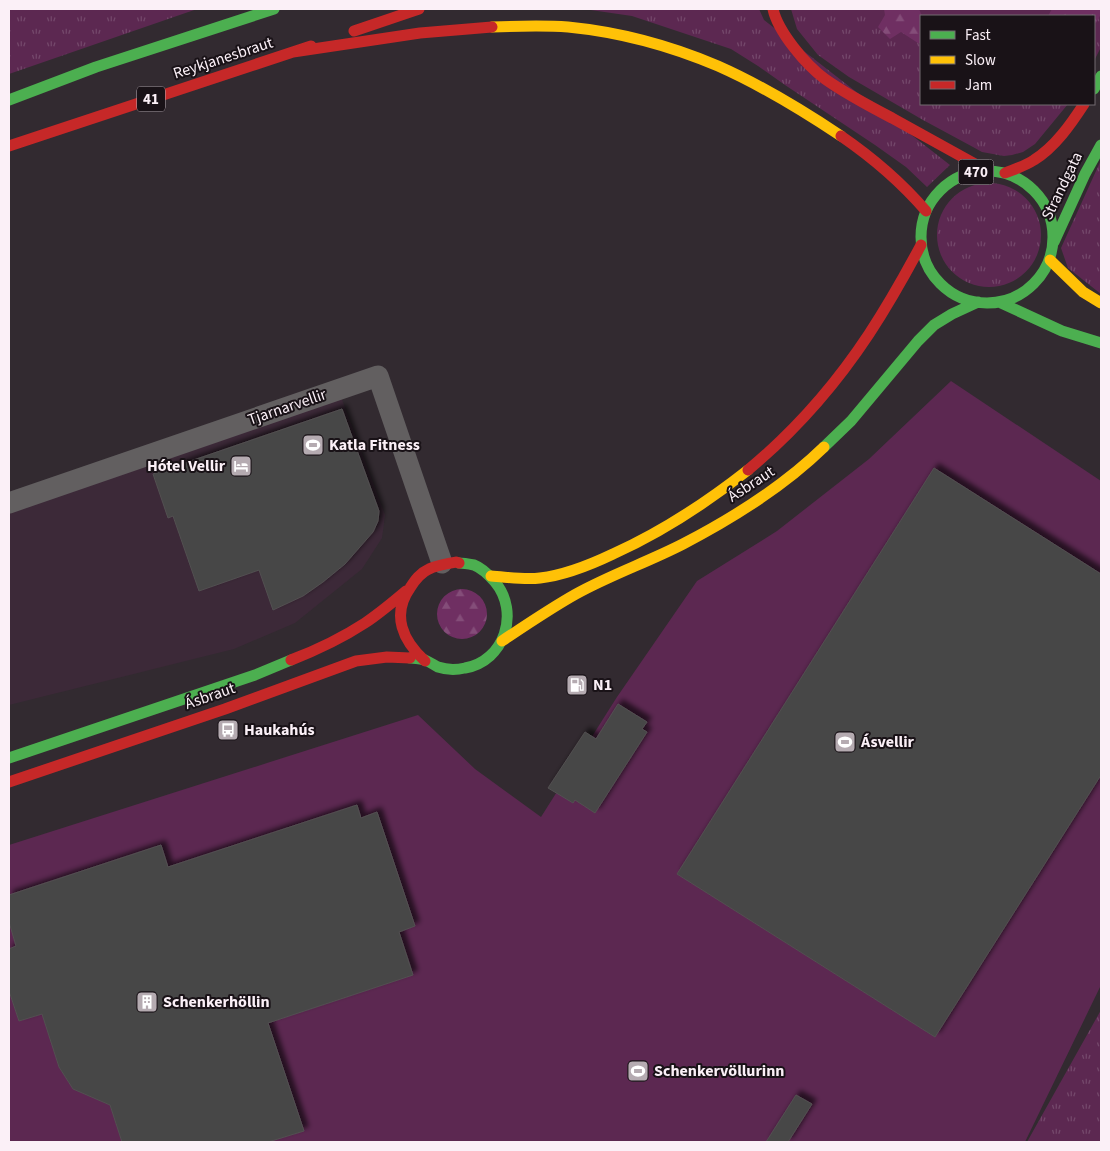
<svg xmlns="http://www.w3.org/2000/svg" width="1110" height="1151" font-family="'Source Sans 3',sans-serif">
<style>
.built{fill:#3c2938}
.grass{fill:url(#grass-tufts)}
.forest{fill:url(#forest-firs)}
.pitch{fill:#5c2851}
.building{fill:#474646;stroke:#525051;filter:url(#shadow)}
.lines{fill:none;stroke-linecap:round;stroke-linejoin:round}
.street{stroke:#625f60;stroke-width:21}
.fast{stroke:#4caf50;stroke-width:11}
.slow{stroke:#ffc107;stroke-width:11}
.jam{stroke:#c62828;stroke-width:11}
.labels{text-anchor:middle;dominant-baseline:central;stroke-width:4;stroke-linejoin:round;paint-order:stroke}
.shield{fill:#191217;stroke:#b7adb4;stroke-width:1}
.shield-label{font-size:15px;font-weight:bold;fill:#fbf0f7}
.street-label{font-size:16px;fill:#fbf0f7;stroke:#191217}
.poi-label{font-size:16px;font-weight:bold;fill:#fbf0f7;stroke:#191217;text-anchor:start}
</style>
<defs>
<pattern id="grass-tufts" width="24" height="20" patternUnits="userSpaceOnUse" patternTransform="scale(1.25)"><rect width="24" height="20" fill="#5c2851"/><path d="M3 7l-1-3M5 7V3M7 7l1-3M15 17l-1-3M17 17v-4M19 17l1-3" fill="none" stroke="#74486b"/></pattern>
<pattern id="forest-firs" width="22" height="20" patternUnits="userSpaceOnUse" patternTransform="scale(1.25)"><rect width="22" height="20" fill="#6f2f62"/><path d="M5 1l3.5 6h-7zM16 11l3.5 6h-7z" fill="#844d79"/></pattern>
<filter id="shadow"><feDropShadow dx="4.5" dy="-4.5" stdDeviation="2.5" flood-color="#0009"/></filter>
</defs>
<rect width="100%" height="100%" fill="#322a30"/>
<path class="built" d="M341,397L385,515L382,538L362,569L295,623L234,649L9,705V512Z"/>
<path class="grass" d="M9,9H197L9,74Z
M584,9H759L764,20L950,165L927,187L906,167L875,145L785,85L758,66L731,49L632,16Z
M791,9H1101V47L1094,61V16H921V104H1068L1035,144L1023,152L1012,155L1004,156L982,152L973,147L923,120L849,77L818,55L797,29Z
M1101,160V294L1068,268L1061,248Z
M937 235a52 52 0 1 1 104 0a52 52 0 1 1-104 0Z
M1101,1010V1142H1027Z"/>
<path class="forest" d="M884,9H919L922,16L921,43H918L901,32L890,39L878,27L885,15Z
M1052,9H1101V14L1096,23L1094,22V16H1048Z
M437 614a25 25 0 1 1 50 0a25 25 0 1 1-50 0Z"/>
<path class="pitch" d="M951,381L1101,481V985L1025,1142H9V845L418,715L475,769L541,817L617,697L697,581L777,531L869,459Z"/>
<path class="building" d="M342,409L379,511L378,521L373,532L345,564L323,582L303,596L273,610L259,570L199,591L173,516L168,518L153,474Z
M934,468L1101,574V775L935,1037L677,874Z
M618,704L647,722L642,729L647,732L595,813L575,800L573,803L548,788L585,732L596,739Z
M357,805L361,818L377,812L415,926L399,932L413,975L268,1023L304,1131L268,1142H122L110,1105L73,1089L59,1067L42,1014L19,1021L9,991V949L16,946L9,922V895L161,845L168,867Z
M796,1095L812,1104L788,1142H766Z"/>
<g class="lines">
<path class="street" d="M9,503L378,376L442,563"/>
<path class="fast" d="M1094,89L1101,76
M9,100L96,67L274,9
M921 237a66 66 0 1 1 132 0a66 66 0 1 1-132 0Z
M1054,242L1085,174L1101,145
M999,302L1062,331L1101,343
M824,447L851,421L918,341L934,325L952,314L978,302
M410,658C415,658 420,659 425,660C430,662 434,665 438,667C447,670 456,670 465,668C505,661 520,612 495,582C489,575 482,568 474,565C469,564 463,563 459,563
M9,758L255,675L291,660"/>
<path class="slow" d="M492,27C517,26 542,25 568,27C619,32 671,46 718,66C761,85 802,110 841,136
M1050,260L1083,292L1101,303
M491,576C507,577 524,580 540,578C566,575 590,565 613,554C662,532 706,503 748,470
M502,641C526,625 551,608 576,594C610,575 648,562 683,544C733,518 783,487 824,447"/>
<path class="jam" d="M773,9C778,32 806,65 825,79C846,94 869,106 892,118C923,135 955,153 986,170
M354,31L419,9
M293,52L420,33L492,27
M841,136C873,158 901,182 926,211
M9,146L311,46
M1005,173C1015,169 1025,166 1034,160C1055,147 1071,124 1084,104
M748,470C795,431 836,384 869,334C888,305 905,275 921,245
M291,660C317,650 342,638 365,623C380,613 393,602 406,591
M425,661C403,641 391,615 410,588C415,580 420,573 429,569C437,565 447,564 456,562L459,563
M9,782L225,709L356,661L387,657L410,658"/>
</g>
<defs>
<g id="stadium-square" transform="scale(1.125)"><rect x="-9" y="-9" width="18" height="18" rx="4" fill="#b5abb1" stroke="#191217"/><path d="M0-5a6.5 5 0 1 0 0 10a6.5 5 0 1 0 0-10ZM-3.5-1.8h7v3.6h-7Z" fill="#fff"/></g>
<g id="hotel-square" transform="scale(1.125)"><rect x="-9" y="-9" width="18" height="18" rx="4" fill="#b5abb1" stroke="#191217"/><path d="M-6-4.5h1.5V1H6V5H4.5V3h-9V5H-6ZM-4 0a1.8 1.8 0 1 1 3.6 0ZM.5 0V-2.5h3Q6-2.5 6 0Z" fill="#fff"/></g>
<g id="fuel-square" transform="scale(1.125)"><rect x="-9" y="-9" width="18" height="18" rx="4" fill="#b5abb1" stroke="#191217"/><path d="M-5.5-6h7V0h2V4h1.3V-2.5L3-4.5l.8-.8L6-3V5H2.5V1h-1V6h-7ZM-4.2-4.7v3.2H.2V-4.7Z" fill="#fff"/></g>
<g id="bus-square" transform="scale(1.125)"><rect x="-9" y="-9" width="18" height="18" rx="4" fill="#b5abb1" stroke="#191217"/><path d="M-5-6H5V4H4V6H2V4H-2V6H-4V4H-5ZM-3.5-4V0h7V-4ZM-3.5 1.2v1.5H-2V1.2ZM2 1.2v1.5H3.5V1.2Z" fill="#fff"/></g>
<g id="building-square" transform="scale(1.125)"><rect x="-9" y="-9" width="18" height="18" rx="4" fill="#b5abb1" stroke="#191217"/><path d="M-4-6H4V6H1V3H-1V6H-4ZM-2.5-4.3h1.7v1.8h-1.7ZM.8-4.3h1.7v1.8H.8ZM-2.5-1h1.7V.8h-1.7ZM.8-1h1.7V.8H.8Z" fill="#fff"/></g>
</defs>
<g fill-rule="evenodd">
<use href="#stadium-square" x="313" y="445"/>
<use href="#hotel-square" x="241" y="466"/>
<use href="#fuel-square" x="577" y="685"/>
<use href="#bus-square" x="228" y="730"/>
<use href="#stadium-square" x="845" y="742"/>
<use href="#building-square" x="147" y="1002"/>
<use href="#stadium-square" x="638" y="1071"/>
</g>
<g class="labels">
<g class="shield">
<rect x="137" y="86.5" width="28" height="25" rx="4"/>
<rect x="958.5" y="159.5" width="35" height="25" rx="4"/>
</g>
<g class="shield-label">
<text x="151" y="99">41</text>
<text x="976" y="172">470</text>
</g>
<g class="street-label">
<text transform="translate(223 58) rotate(-18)">Reykjanesbraut</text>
<text transform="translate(1062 186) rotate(-64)">Strandgata</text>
<text transform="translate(287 407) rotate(-19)">Tjarnarvellir</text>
<text transform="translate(751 484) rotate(-33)">Ásbraut</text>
<text transform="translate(210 696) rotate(-19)">Ásbraut</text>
</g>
<g class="poi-label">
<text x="329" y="445">Katla Fitness</text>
<text x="225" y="466" text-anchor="end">Hótel Vellir</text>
<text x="593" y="685">N1</text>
<text x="244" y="730">Haukahús</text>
<text x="861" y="742">Ásvellir</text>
<text x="163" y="1002">Schenkerhöllin</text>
<text x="654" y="1071">Schenkervöllurinn</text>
</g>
</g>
<rect width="1110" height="1151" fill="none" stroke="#fbf0f7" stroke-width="20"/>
<rect x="920" y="15" width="175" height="90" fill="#191217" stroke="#736b71"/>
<rect x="930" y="31" width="25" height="8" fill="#4caf50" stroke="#736b71"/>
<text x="965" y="40" font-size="15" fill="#fbf0f7">Fast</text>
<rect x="930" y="56" width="25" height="8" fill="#ffc107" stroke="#736b71"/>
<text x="965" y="65" font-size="15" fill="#fbf0f7">Slow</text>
<rect x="930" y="81" width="25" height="8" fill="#c62828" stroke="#736b71"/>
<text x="965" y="90" font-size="15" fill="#fbf0f7">Jam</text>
</svg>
